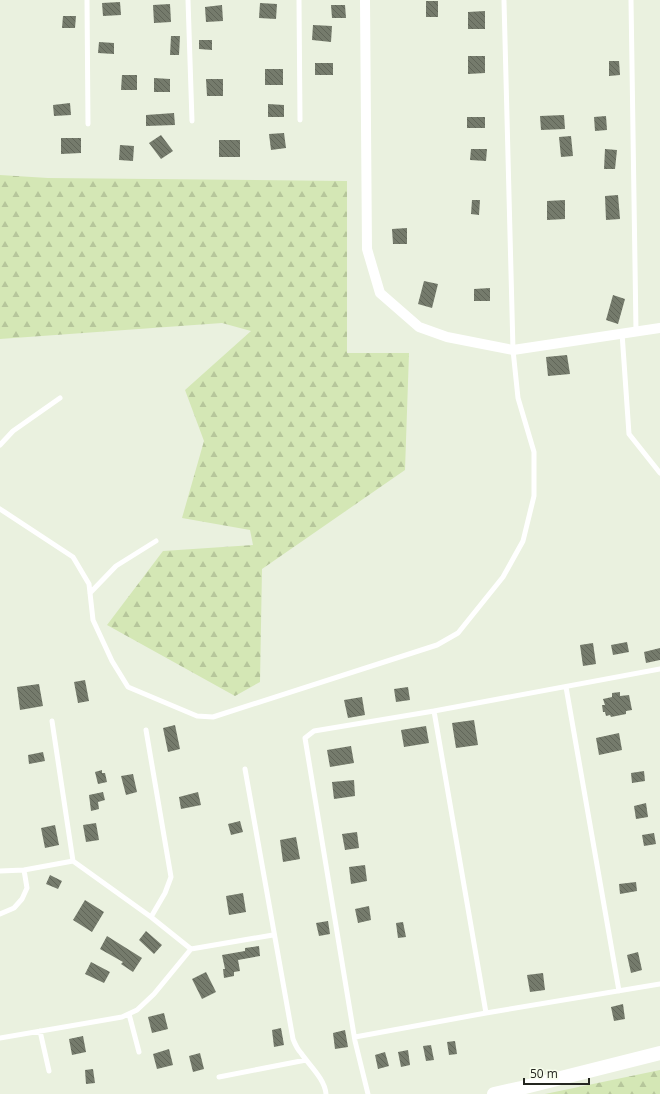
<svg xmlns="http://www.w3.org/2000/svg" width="660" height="1094" font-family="'Open Sans',sans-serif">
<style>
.forest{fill:url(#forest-firs)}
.building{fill:url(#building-back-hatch)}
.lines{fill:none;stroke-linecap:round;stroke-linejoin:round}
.lane{stroke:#fff;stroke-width:5}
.street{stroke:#fff;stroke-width:10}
.secondary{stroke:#fff;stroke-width:14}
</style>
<defs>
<pattern id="forest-firs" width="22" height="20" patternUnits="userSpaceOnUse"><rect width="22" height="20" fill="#d4e7b5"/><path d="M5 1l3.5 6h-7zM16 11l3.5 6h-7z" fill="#b6c69b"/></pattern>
<pattern id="building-back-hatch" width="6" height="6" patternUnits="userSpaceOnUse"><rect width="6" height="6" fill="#757b6c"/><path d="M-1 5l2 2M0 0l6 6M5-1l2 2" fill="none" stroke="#606558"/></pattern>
</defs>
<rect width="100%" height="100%" fill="#eaf1df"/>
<path class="forest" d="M0,175L48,178L347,181V353H409L405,470L262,569L260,682L235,696L107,625L163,551L253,545L250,530L182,518L204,441L185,390L251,331L222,323L0,339Z
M660,1070V1094H545Z"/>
<path class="building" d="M426,1H438V17H426Z
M120,2L121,15L103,16L102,3Z
M260,3L277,4L276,19L259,18Z
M170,4L171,22L154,23L153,5Z
M222,5L223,21L206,22L205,7Z
M331,5H345L346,18H332Z
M485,11V29H468V12Z
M63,16H76L75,28H62Z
M313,25L332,26L331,42L312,40Z
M171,36H180L179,55H170Z
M199,40H212V50L199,49Z
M99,42L114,43V54L98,53Z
M468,56H485V73L468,74Z
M609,61H619L620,75L609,76Z
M315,63H333V75H315Z
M265,69H283V85H265Z
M122,75H137V90H121Z
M154,78L170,79V92H154Z
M206,79H223V96H207Z
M70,103L71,115L54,116L53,105Z
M268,104L284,105V117H268Z
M174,113L175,125L146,126V115Z
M564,115L565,129L541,130L540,116Z
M606,116L607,130L595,131L594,117Z
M467,117H485V128H467Z
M284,133L286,148L271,150L269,134Z
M161,135L173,151L161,159L149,143Z
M571,136L573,156L561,157L559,137Z
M61,138H81V153L61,154Z
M219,140H240V157H219Z
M120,145L134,146L133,161L119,160Z
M471,149H487L486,161L470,160Z
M605,149L617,150L615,169H604Z
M618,195L620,219L606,220L605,196Z
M472,200H480L479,215L471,214Z
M565,200V219L547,220V201Z
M407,228V244H393L392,229Z
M424,281L438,284L432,308L418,304Z
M490,288V301H474V289Z
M613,295L625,299L618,324L606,320Z
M567,355L570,374L548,376L546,357Z
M627,642L629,652L613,655L611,645Z
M593,643L596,664L583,666L580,645Z
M660,648V660L646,663L644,652Z
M85,680L89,701L78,703L74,682Z
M39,684L43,706L20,710L17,687Z
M408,687L410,700L396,702L394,689Z
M620,692V696L629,695L632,710L626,711V714L611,717L610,715L606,716L605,712H603L602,705H605L603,699L612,697V693Z
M362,697L365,715L348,718L344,700Z
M474,720L478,745L456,748L452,723Z
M175,725L180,749L168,752L163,728Z
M426,726L429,743L404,747L401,730Z
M619,733L622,750L599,755L596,738Z
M351,746L354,763L330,767L327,750Z
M43,752L45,761L29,764L28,755Z
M102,770V773H105L107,782L98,784L95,772Z
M644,771L645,781L632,783L631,773Z
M133,774L137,792L126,795L121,776Z
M354,780L355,796L334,799L332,782Z
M103,792L105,800L98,802L99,809L91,811L89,795Z
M198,792L201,805L181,809L179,797Z
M646,803L648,817L636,819L634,806Z
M240,821L243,832L231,835L228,824Z
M96,823L99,840L86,842L83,825Z
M55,825L59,845L45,848L41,828Z
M357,832L359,848L345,850L342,834Z
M654,833L656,844L644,846L642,835Z
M296,837L300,859L283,862L280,840Z
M365,865L367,881L351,884L349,867Z
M50,875L62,881L58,889L46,884Z
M636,882L637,891L620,894L619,884Z
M243,893L246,912L229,915L226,896Z
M85,900L104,912L92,932L73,920Z
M369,906L371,920L358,923L355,909Z
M328,921L330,934L319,936L316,923Z
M403,922L406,937L398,938L396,923Z
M146,931L162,945L154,954L139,940Z
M107,936L142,958L133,972L121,964L123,962L100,949Z
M259,946L260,956L238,960L240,971L234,972V976L224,978L223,969H225L222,955L245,951V948Z
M638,952L642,970L631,973L627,955Z
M91,962L110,972L104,983L85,974Z
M206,972L216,992L202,999L192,979Z
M543,973L545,990L530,992L527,975Z
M623,1004L625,1019L614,1021L611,1007Z
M164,1013L168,1029L152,1033L148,1017Z
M281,1028L284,1045L274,1047L272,1030Z
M345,1030L348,1047L335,1049L333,1033Z
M83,1036L86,1052L72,1055L69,1039Z
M455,1041L457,1054L449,1055L447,1042Z
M431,1045L434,1060L426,1061L423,1046Z
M169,1049L173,1065L157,1069L153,1054Z
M408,1050L410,1065L401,1067L398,1052Z
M385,1052L389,1066L378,1069L375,1055Z
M200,1053L204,1069L193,1072L189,1056Z
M93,1069L95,1083L86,1084L85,1070Z"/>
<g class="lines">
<path class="lane" d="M87,0L88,124
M188,0L192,121
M299,0L300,120
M631,0L636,331
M622,333L629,434L660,473
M0,445L13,431L60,398
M0,509L73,557L89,584L93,620L112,661L128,687L197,716L213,717L437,645L458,633L503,577L523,541L534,496V452L518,398L513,350L504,1
M90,593L116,566L156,541
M566,687L619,991
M434,711L486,1013
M52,721L73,861
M146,730L171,877L165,893L151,917
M245,769L293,1039C295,1044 297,1049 301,1053C309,1065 325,1079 326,1094
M0,871L24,870L73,861L151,917L191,949
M0,914L14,908L22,899L27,888L24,870
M129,1014L139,1052
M40,1031L49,1071
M355,1037L486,1013L660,984
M0,1038L122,1017L137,1010L154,994L191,949L273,935
M219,1077L306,1060
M368,1094L355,1041L305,738L314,731L434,711L660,669"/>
<path class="street" d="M365,0L367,249L380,293L419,327L447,337L513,350L660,328"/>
<path class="secondary" d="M494,1094L521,1088L660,1053"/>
</g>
<path d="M524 1078v6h65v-6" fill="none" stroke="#242620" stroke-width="2"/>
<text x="530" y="1078" font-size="12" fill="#242620" stroke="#f7feec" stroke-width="3" paint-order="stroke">50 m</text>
</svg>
